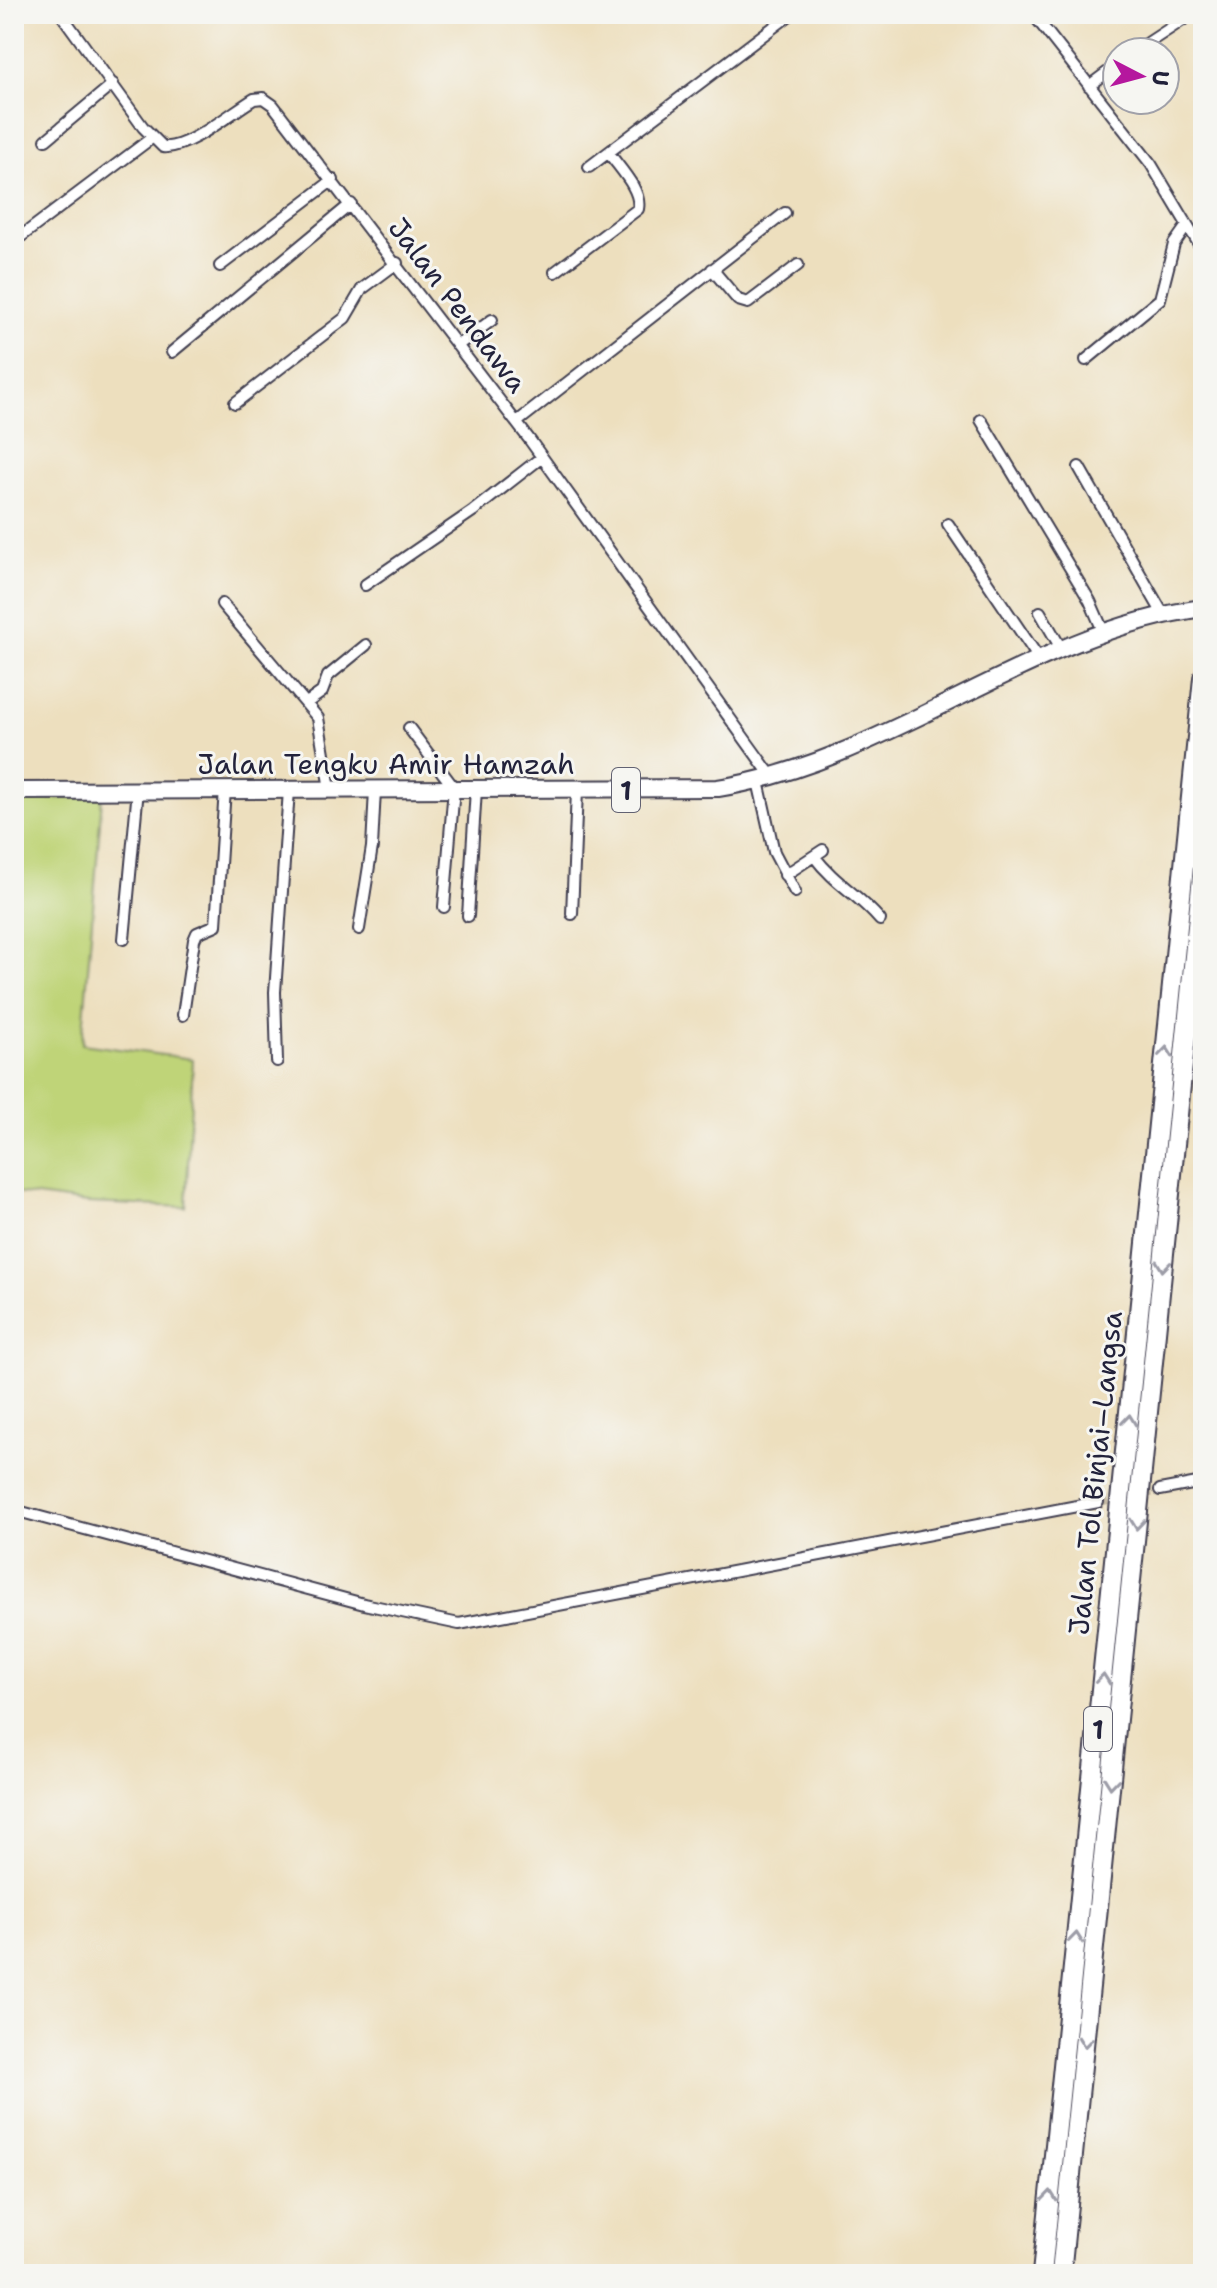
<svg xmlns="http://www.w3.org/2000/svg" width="1217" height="2288" font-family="'Shantell Sans',sans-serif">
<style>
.green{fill:#bfd478;stroke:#707b5a;stroke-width:2}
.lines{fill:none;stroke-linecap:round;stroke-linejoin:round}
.minor-tunnel{stroke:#c4b9a4;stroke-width:10;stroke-dasharray:10 5;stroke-linecap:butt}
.minor-casing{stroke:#403e4f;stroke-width:14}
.trunk-casing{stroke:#403e4f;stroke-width:20}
.motorway-casing{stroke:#403e4f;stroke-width:22}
.minor{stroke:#fff;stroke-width:10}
.trunk{stroke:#fff;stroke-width:16}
.motorway{stroke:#fff;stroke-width:18}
.oneway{stroke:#9c9ca7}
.labels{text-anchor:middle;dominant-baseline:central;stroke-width:6;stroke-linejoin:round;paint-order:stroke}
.shield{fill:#f6f6f2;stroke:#626272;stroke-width:2}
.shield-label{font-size:26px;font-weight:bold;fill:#22223b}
.street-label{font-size:28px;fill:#22223b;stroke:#f6f6f2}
</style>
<rect width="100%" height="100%" fill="#f6f6f2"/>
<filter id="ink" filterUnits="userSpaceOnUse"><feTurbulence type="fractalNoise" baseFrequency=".0125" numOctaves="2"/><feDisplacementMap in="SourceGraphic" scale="16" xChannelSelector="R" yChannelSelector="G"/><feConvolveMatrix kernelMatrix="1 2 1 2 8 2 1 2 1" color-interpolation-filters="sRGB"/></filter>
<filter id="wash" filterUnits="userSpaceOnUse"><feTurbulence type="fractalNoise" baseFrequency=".006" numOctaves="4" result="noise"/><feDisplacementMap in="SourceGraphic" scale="32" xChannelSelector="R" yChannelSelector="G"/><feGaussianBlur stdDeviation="1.8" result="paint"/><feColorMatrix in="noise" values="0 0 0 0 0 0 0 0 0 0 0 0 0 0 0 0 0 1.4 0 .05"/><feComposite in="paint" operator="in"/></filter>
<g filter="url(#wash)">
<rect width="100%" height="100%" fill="#eddfbe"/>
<path class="green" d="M102,797L82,1044L193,1059L186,1207L88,1203L14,1193L15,800Z"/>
</g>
<g filter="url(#ink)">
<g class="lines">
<path class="minor-tunnel" d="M1098,1502L1160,1490"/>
<g class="minor-casing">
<path id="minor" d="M61,14L143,127L163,147C187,150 232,112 254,99L263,98L273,105L529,439L772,777
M1033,14L1151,164L1203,251
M1134,52L1192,14
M1089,86L1117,65
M46,140L113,84
M589,167L791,14
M15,241L153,137
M220,266L333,180
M712,269L738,300L748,303L798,265
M555,272L638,209C642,190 619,168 609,153
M458,345L492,320
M172,352L351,204
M1086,360L1160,299L1174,244L1186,227
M235,403L345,318L362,289L397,263
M981,420L1090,601L1104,633
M517,422L785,213
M1079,467L1163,614
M948,524L1040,660
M365,585L473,511L542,457
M222,604L318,718L330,789
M1040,612L1062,650
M308,702L322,692L328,676L366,645
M409,728L454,788L444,907
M758,781L774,852L795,892
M814,856C835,884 858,894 880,920
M785,875L823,850
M572,914L577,790
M468,916L476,789
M359,929L372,847L375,790
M124,939L138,789
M183,1015L194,940L197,933L216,925L225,789
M277,1061L275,992L289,790
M1160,1490L1203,1482
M14,1510L364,1604L459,1624L1098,1502"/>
</g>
<g class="trunk-casing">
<path id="trunk" d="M14,791L718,788C890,761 1030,631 1203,608"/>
</g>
<g class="motorway-casing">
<path id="motorway" d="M1042,2274L1203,678
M1061,2274L1203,867"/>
</g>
<use href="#minor" class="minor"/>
<use href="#trunk" class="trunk"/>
<use href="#motorway" class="motorway"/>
</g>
<defs><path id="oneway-chevron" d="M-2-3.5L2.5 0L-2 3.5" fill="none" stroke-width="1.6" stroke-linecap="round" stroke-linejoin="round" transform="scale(2)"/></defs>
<g class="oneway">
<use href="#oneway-chevron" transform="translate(1166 1052) rotate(-84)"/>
<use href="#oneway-chevron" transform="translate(1163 1266) rotate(96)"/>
<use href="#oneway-chevron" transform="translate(1129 1420) rotate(-84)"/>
<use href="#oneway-chevron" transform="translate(1137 1524) rotate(96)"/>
<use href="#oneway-chevron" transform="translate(1103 1679) rotate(-84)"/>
<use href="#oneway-chevron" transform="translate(1111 1783) rotate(96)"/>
<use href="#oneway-chevron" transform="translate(1076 1938) rotate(-84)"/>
<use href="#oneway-chevron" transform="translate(1085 2042) rotate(96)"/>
<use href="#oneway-chevron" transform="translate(1050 2196) rotate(-84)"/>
</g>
</g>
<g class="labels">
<g class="shield">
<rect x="612" y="768" width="28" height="44" rx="6"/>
<rect x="1084" y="1707" width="28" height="44" rx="6"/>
</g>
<g class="shield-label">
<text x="626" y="790">1</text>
<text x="1098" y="1729">1</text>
</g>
<g class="street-label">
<text transform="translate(458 305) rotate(53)">Jalan Pendawa</text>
<text x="386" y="764">Jalan Tengku Amir Hamzah</text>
<text transform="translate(1095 1473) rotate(-84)">Jalan Tol Binjai–Langsa</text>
</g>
</g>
<rect width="1217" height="2288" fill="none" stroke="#f6f6f2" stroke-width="48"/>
<g transform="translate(1141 76) rotate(96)"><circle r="38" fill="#f6f6f2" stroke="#a1a1a9" stroke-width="2"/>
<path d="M0-6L14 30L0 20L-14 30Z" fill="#b5179e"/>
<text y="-12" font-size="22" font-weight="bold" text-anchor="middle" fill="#22223b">U</text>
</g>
</svg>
